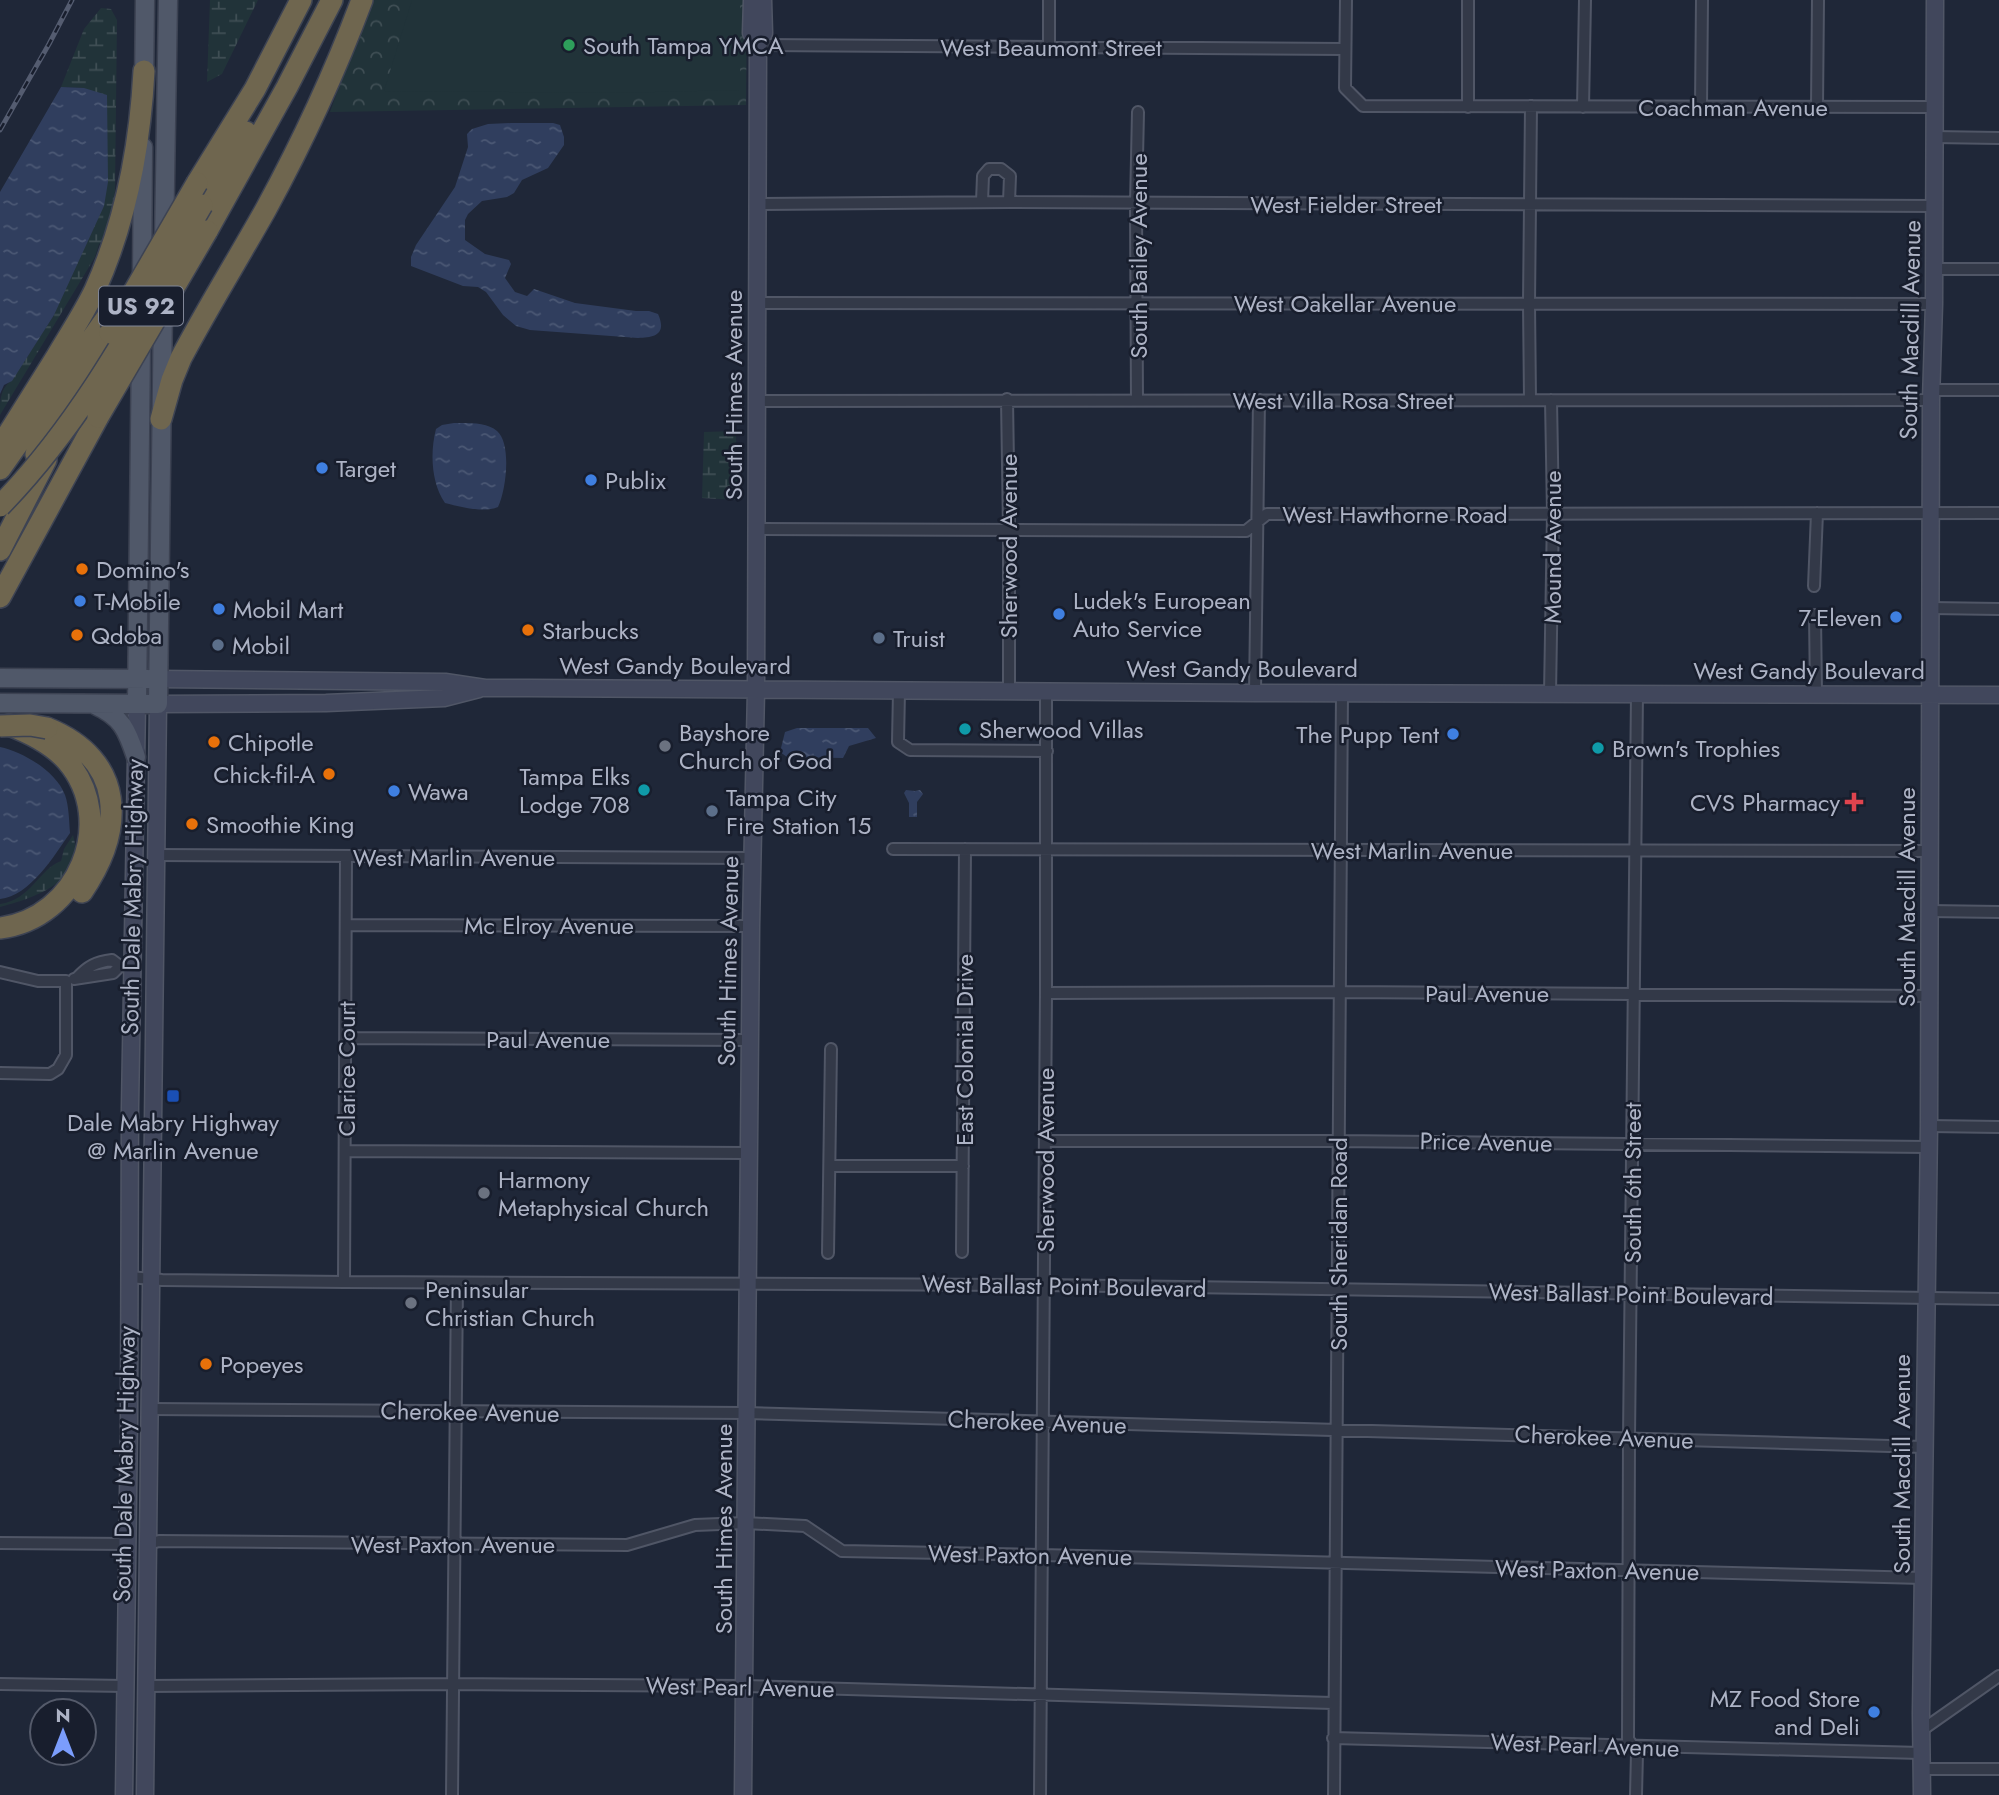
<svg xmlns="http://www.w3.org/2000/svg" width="1999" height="1795" font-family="Jost,sans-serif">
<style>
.wetland{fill:url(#wetland-marsh)}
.park{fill:url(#park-crowns)}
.pitch{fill:#213339}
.water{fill:url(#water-ripples)}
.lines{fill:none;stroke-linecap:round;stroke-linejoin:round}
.street-casing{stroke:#505666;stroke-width:14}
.secondary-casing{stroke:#505666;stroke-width:19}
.primary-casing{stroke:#3c4252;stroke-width:21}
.highway-casing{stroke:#3d4353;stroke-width:24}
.street{stroke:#333948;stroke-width:10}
.secondary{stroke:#41475c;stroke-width:16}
.primary{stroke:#505869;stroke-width:18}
.highway{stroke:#6f664f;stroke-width:21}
.rail-casing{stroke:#545c70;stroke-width:5}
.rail{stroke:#181e2d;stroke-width:2.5;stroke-dasharray:8;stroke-linecap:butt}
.highway-bridge-casing{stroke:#3d4353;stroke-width:24;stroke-linecap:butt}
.highway-bridge{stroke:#6f664f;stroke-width:21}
.leisure-dot{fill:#2e9e5b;stroke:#181e2d;stroke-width:2.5}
.shop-dot{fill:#3f7fe0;stroke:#181e2d;stroke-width:2.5}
.food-dot{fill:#e8710a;stroke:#181e2d;stroke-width:2.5}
.service-dot{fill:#5c6f8a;stroke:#181e2d;stroke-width:2.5}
.culture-dot{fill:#0f9aa8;stroke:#181e2d;stroke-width:2.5}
.worship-dot{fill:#6b7280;stroke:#181e2d;stroke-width:2.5}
.health-dot{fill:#e0444e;stroke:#181e2d;stroke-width:2.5}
.transit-dot{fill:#1a4fb4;stroke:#181e2d;stroke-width:2.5}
.labels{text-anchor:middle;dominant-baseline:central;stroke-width:5;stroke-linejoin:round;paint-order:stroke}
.shield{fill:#181e2d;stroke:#808697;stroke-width:2}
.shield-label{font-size:23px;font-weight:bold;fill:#adb3c5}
.poi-label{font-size:24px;fill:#adb3c5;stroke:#181e2d;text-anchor:start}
.street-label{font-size:24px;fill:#adb3c5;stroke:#181e2d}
</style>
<defs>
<pattern id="wetland-marsh" width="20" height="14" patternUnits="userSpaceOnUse" patternTransform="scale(1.75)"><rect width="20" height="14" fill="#213339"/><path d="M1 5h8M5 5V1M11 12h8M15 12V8" fill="none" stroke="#3f4e54"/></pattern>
<pattern id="park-crowns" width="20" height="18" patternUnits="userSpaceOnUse" patternTransform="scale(1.75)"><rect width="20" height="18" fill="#213339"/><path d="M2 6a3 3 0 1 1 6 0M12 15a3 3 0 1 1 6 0" fill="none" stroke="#3f4e54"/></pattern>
<pattern id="water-ripples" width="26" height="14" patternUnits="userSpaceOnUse" patternTransform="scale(1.75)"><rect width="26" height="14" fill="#303e5e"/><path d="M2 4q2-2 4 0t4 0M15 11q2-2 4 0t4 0" fill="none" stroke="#4b5874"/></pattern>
</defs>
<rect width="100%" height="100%" fill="#1f2738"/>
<path class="wetland" d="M210,0H258L222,74L207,82Z
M101,8L111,9L117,20L115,191L107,238L99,244L95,257L0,415C0,400 0,389 12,380L54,315L84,88L61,87L84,29Z
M736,431L737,500L702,498L704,432Z
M73,835C87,881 34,898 0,907V904C31,900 39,869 61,861L64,849Z"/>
<path class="park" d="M370,0H747L746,105L330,112Z"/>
<path class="pitch" d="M412,0H740V90L613,93L384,91Z"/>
<path class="water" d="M61,87L84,88L107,95L108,182L104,206L54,315L12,381L4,385L0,394V192Z
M511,123H553L560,125L564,137V145L548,168L522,180L514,193L507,197L482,201L468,214L465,220V240L485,254L509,260L511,264L505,278L515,292L527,296L534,289L575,303L636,311H649L658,314C667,334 655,338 638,338L530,330L516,326L503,315L486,292L478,287L463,286L411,266V257L416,245L455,187L468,147L467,134L472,129L488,124Z
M454,423C468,423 487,422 497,431C512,444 506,491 498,507C483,513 461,507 445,503C431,483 430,452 436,429L442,425Z
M797,728H868L876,738L849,746L843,758L787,757L780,752L785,732Z
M0,747C23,752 56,771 65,795C69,806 69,821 70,833C54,856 30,896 0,899Z
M906,790L915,791L920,790L923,794L917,802V817H909V803L904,793Z"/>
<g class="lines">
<g class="street-casing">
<path id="street" d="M1346,0L1345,88L1363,106L1934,107
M758,45L1344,49
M1049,47V0
M1701,106L1702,0
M1468,107V0
M1583,107L1585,0
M1817,107L1818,0
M1934,137L1999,138
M982,202L983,176L989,169H1001L1010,176L1009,202
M757,204L1009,202L1934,206
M1934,269H1999
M756,303L1934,304
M1931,390H1999
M1007,399L1009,530V692
M1137,400L1136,204L1138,112
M1530,400L1529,303L1531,106
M756,401L1931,400
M755,529L1246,531L1267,514L1999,513
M1814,586L1817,513
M1931,608L1999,609
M1815,615L1816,694
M899,691L898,742L910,750L1047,751
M1255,693L1259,400
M1550,694L1553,513L1551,400
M893,849L1930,851
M156,855L751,858
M1929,911L1999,912
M347,925L751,926
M0,972L38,981H66V1055L58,1069L50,1074L0,1073
M77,978C88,966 96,962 112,960L120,966H132
M74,979L113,973L120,966
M1046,993L1341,992L1928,996
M346,1038L749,1040
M1929,1126L1999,1127
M1045,1141H1339L1928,1147
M345,1151L748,1153
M830,1166H963
M962,1252L965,849
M828,1253L831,1049
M130,1277L162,1280L344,1282L1044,1285L1999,1299
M344,1282L346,856
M150,1409L746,1413L1924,1447
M0,1543L128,1544
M148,1544L159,1541L627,1545L695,1525L745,1523L805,1526L842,1551L1042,1555L1923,1578
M0,1684L125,1686
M146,1686L453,1684L745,1686L1333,1703
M1922,1730L1999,1676
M1333,1738L1921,1753
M1922,1769H1999
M452,1795L457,1283
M1040,1795L1046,993V692
M1334,1795L1342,693
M1636,1795L1637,1753L1628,1739L1629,1438L1637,694"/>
</g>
<g class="secondary-casing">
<path id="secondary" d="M752,0L751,33L758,45
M158,679L445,682L485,688H529L1255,693L1999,695
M124,1795L129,1422L130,1107L137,704
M145,1795L158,704L326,703L444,698L479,689
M743,1795L751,926L756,690L758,45L764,33L763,0
M1922,1795L1921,1714L1929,1126L1931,400L1934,304L1935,0"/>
</g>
<g class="primary-casing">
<path id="primary" d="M144,84L145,0
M164,242L168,0
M142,280L143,147
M0,678L148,679
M0,703L158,704L163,305
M137,704L141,343
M95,705C122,717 127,730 136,757"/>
</g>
<g class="highway-casing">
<path id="highway" d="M197,183L255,89L301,0
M202,205L246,132
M207,231L287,87L332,0
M75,403L110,333
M161,419L172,380L181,358C208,307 238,259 266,209C303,141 335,72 362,0
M0,447C19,417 38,386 57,356C70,334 84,313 95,290C126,221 140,146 144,71
M36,454L76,389
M0,469L110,313
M0,550L46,460
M0,597L98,417
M47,728C126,760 125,829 82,892
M0,928C77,919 119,822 67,761C52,744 30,733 9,725"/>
</g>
<use href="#street" class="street"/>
<use href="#secondary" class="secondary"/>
<use href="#primary" class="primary"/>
<use href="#highway" class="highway"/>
<g class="rail-casing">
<path id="rail" d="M0,130L49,44L72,0"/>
</g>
<use href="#rail" class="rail"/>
<g class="highway-bridge-casing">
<path id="highway-bridge" d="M110,333L197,183
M98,417L207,231
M0,506C86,418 141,310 202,205
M0,726L30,725L47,728"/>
</g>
<use href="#highway-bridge" class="highway-bridge"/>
</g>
<circle class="leisure-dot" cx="569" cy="45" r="7"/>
<g class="shop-dot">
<circle cx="322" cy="468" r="7"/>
<circle cx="591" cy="480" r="7"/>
<circle cx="80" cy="601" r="7"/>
<circle cx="219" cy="609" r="7"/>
<circle cx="1059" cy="614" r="7"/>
<circle cx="1896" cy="617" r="7"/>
<circle cx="1453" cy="734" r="7"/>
<circle cx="394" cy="791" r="7"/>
<circle cx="1874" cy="1712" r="7"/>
</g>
<g class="food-dot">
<circle cx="82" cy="569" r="7"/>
<circle cx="528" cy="630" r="7"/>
<circle cx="77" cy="635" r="7"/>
<circle cx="214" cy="742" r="7"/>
<circle cx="329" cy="774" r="7"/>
<circle cx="192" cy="824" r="7"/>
<circle cx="206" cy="1364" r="7"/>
</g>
<g class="service-dot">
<circle cx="879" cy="638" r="7"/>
<circle cx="218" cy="645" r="7"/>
<circle cx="712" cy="811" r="7"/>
</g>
<g class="culture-dot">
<circle cx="965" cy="729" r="7"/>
<circle cx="1598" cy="748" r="7"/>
<circle cx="644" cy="790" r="7"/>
</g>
<g class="worship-dot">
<circle cx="665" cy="746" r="7"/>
<circle cx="484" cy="1193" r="7"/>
<circle cx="411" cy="1303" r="7"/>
</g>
<path class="health-dot" d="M1850.5 791.5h7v7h7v7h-7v7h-7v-7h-7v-7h7z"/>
<rect class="transit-dot" x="166" y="1089" width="14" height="14" rx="3.5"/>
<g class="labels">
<rect class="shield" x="99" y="286.5" width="84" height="39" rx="5"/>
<g class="shield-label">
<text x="141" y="306">US 92</text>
</g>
<g class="poi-label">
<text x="583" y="45">South Tampa YMCA</text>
<text x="336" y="468">Target</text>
<text x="605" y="480">Publix</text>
<text x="96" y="569">Domino's</text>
<text x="1073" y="600">Ludek's European<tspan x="1073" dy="28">Auto Service</tspan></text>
<text x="94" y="601">T-Mobile</text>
<text x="233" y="609">Mobil Mart</text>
<text x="1882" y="617" text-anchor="end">7-Eleven</text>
<text x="542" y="630">Starbucks</text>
<text x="91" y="635">Qdoba</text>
<text x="893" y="638">Truist</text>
<text x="232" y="645">Mobil</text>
<text x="979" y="729">Sherwood Villas</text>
<text x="679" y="732">Bayshore<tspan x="679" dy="28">Church of God</tspan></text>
<text x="1439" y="734" text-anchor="end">The Pupp Tent</text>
<text x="228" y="742">Chipotle</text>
<text x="1612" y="748">Brown's Trophies</text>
<text x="315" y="774" text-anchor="end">Chick-fil-A</text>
<text x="630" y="776" text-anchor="end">Tampa Elks<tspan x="630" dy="28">Lodge 708</tspan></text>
<text x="408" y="791">Wawa</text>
<text x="726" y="797">Tampa City<tspan x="726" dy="28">Fire Station 15</tspan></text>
<text x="1840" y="802" text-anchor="end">CVS Pharmacy</text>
<text x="206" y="824">Smoothie King</text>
<text x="173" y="1122" text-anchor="middle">Dale Mabry Highway<tspan x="173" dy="28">@ Marlin Avenue</tspan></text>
<text x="498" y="1179">Harmony<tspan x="498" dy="28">Metaphysical Church</tspan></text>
<text x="425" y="1289">Peninsular<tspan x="425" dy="28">Christian Church</tspan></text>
<text x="220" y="1364">Popeyes</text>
<text x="1860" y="1698" text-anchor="end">MZ Food Store<tspan x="1860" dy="28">and Deli</tspan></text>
</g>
<g class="street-label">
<text x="1051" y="47">West Beaumont Street</text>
<text x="1733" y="107">Coachman Avenue</text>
<text x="1346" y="204">West Fielder Street</text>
<text transform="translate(1138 256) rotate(-90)">South Bailey Avenue</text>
<text x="1345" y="303">West Oakellar Avenue</text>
<text transform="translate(1910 330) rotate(-89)">South Macdill Avenue</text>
<text transform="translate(733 395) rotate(-90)">South Himes Avenue</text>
<text x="1343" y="400">West Villa Rosa Street</text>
<text x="1395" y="514">West Hawthorne Road</text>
<text transform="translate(1008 546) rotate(-90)">Sherwood Avenue</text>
<text transform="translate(1552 547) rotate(-90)">Mound Avenue</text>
<text x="675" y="665">West Gandy Boulevard</text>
<text x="1242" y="668">West Gandy Boulevard</text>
<text x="1809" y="670">West Gandy Boulevard</text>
<text x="1412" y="850">West Marlin Avenue</text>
<text x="454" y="857">West Marlin Avenue</text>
<text transform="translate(132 897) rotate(-89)">South Dale Mabry Highway</text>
<text transform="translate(1906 897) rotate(-90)">South Macdill Avenue</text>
<text x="549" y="925">Mc Elroy Avenue</text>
<text transform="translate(728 961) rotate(-89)">South Himes Avenue</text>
<text x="1487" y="993">Paul Avenue</text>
<text x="548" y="1039">Paul Avenue</text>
<text transform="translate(964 1050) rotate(-90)">East Colonial Drive</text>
<text transform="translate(346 1069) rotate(-90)">Clarice Court</text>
<text transform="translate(1486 1142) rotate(1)">Price Avenue</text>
<text transform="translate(1045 1160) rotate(-90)">Sherwood Avenue</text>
<text transform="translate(1632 1183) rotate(-90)">South 6th Street</text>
<text transform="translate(1338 1244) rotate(-90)">South Sheridan Road</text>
<text transform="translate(1064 1286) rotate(1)">West Ballast Point Boulevard</text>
<text transform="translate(1631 1294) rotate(1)">West Ballast Point Boulevard</text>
<text transform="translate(470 1412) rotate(1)">Cherokee Avenue</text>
<text transform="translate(1037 1422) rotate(2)">Cherokee Avenue</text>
<text transform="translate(1604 1437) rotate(2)">Cherokee Avenue</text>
<text transform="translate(124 1464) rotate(-89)">South Dale Mabry Highway</text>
<text transform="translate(1901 1464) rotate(-90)">South Macdill Avenue</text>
<text transform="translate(723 1529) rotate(-90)">South Himes Avenue</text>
<text x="453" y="1544">West Paxton Avenue</text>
<text transform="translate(1030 1555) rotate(1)">West Paxton Avenue</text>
<text transform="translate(1597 1570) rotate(1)">West Paxton Avenue</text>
<text transform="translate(740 1687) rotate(1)">West Pearl Avenue</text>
<text transform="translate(1585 1745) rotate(2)">West Pearl Avenue</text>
</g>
</g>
<g transform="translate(63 1732)"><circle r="33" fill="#181e2d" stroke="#545a6a" stroke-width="2"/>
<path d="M0-5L12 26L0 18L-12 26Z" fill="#7b9dfc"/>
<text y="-10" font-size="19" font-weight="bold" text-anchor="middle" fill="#adb3c5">N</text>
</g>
</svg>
